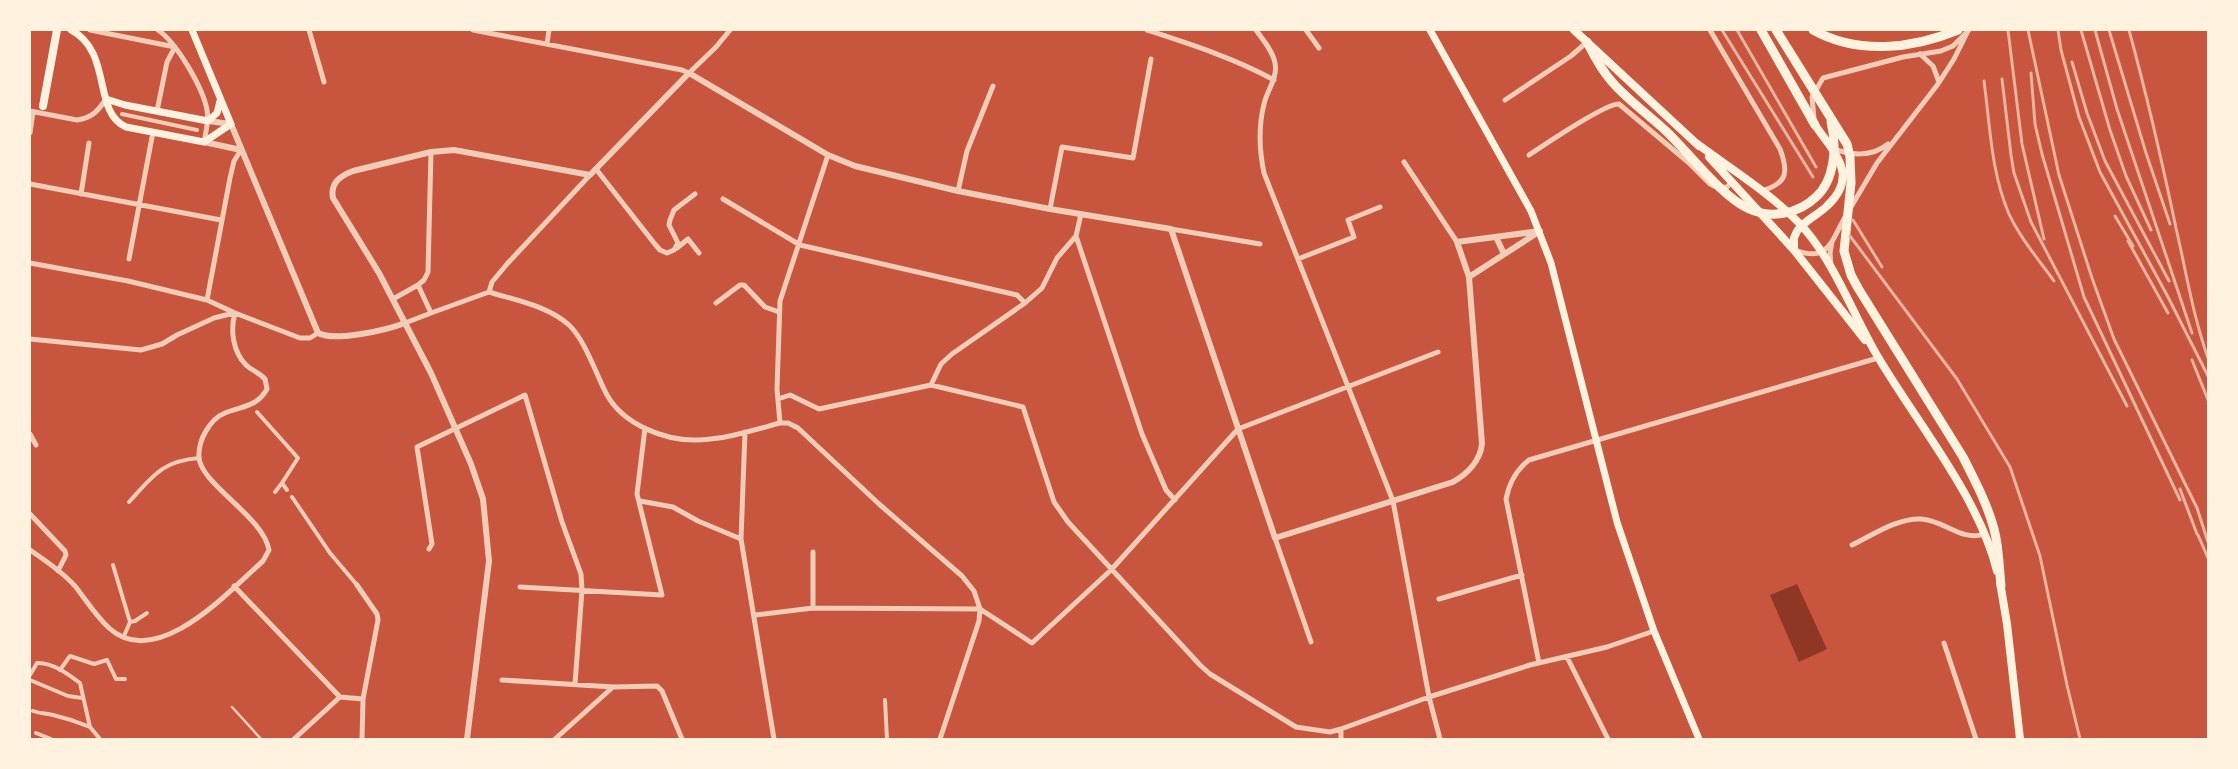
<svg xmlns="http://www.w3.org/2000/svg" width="2238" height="769" font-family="Mulish,sans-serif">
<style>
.water{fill:#8f3625}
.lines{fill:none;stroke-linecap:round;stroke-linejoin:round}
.service{stroke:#f1ccb7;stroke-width:2.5}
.pedestrian{stroke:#f1ccb7;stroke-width:4}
.minor{stroke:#f1ccb7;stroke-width:5}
.tertiary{stroke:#f1ccb7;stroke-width:6}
.secondary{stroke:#fff3e0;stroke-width:7}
.primary{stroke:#fff3e0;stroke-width:8}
.trunk{stroke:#fff3e0;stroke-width:9}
.rail{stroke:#e9b49f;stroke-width:3}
</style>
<rect width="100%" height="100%" fill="#c8553d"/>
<path class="water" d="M1797,584L1827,649L1799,662L1770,595Z"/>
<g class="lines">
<path class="service" d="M232,707L261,739"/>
<path class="pedestrian" d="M122,114L197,130
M257,412L298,458L282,483L287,490
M275,492L282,483
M292,497L330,553L357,585
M129,502C153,476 162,461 199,458
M113,565L130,622
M124,636L130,622L135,621L147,613
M60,670L70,656L94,664L107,660L116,679H125
M30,675L37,663C52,662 68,674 80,683L90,727L100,739
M30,680L68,696L82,698
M885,700L887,739
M33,711C41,714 46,713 53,715C66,718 78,722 90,727
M36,733L51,739"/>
<path class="minor" d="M90,30L175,47
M158,30C177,43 203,88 207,110C209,121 206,131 204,142
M309,30L324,82
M473,30L682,70L689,73L716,47L730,30
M1147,30C1190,44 1234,58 1274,80
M1256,30C1263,40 1273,51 1275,63C1278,78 1267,90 1264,104C1258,128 1259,149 1264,173L1393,501L1429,697L1440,739
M1306,30L1319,48
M1710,30L1780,149C1789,173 1787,183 1762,191
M547,44L549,30
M1920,54L1933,66L1939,82
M1505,100L1571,56L1587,42
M30,111L77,120C92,118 98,111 106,99
M157,111L167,62L175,47
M1814,118L1812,97L1823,78L1903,57L1941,51L1953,46L1969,30
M30,133L33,112
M1832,148C1850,156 1872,157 1888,144
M1529,155C1544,145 1606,103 1619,104L1689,163L1710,184L1718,188L1727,187L1732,182
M1404,162L1457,242
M596,169L654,243L660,250L667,253L674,250L678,243L669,225L670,220L674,210L695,194
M30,184L221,220
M958,191L967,151L993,86
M81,194L89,143
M723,199L800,245L1017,295L1025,303
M1851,207L1877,163L1938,84L1954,59L1967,33
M1050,209L1062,147L1133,158L1151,59
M1171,229L1260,244
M1076,236L1142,434L1166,490L1175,500
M677,248L688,239L699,253
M1795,250C1828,263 1831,242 1845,217
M129,259L153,132
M1298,259L1354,237L1348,220L1380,207
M30,263L128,281L207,300L235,313L300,338H310L318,333
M1831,266L1830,253L1832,242
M418,285L424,280L428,272L431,152
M489,292C515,300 548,306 569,325C585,340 596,374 607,395C624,425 665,441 698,440C726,439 754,430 780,423H788L798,428L879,504L962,576L974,591L980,609L813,608L755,615
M489,292L492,282L507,264L590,175
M393,299L418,285L431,313L405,323
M207,300L230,178L234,161L241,150
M716,303L740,285H744L765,307L779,312
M431,313L489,292
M30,339L141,350L162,344L177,335L214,318L234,313
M931,385L1023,407L1054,502L1068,522L1200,665L1210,674L1296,727L1330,732L1341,729L1429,697L1530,665L1607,647L1654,631
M778,399L790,395L819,409L931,385L941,364L952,354L1025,303L1042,288L1057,258L1076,236L1081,214
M780,423L777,389L780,301L828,155
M745,432L741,539L774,739
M30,434L36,445
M640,501L673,507L698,521L741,539
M30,514L65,551L66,555L58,571
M1275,538L1311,642
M1852,545C1873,535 1897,518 1921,519C1944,520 1962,542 1984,534
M429,549L432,544L417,447L525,395L562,522L581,574L582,590L575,684
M30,550C46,561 62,572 75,586C86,600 96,616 109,628C157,672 230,590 263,561L269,550C263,516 200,484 199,457C198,440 210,419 225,413C242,406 257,407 267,389L265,379C259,372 252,371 246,365C233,352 230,330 235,313
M813,552V608
M357,585L377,614L378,620L363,699L362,739
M234,586L340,697
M520,587L662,595L637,494L645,428
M1439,599L1522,575
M1944,643L1976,739
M1567,657L1608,739
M1539,663L1506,499C1509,484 1516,470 1529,460L1878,358
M502,680L613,687L657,686L662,691L682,739
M340,697L363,699
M1341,729V739
M294,739L340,697
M555,739L613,687
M940,739L979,621L980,609L1032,643L1111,570L1238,429L1438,352"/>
<path class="tertiary" d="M208,121L231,124L318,333C335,342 387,330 405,323
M204,142L241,150
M1496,237L1504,254
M1469,277L1537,233
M467,739L489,561L483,499L471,464L431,373L379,273L333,198C330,183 340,176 353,171L431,152L454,150L590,175L689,73L828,155L855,166L958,191L1050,209L1171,229L1275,538L1453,482C1467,474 1480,461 1482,444L1469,277L1457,242L1540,231"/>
<path class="secondary" d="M71,30C113,52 92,112 126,127L204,142L231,124L192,30
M1430,30L1531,211L1551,263L1617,522L1654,631L1699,739
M106,99L125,105L208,121L217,113L220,101"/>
<path class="primary" d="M1574,30L1699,146
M43,106L57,30
M1696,143C1731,169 1770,193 1800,224C1834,260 1853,315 1878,357C1917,423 1979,497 1997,571
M1709,157L1794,250L1865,340
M1794,250V238L1797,231C1805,220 1818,215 1827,206C1860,175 1834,153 1815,125
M2000,582L2007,624L2020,739"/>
<path class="trunk" d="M1761,30L1815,125
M1776,30L1847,144L1850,157L1851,183L1844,251L1851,275L1858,288L1963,457C1975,481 1987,503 1994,529C1999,547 1999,567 2001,586
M1813,30C1858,55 1912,49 1958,30
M1587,42C1594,56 1602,71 1613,83C1629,101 1649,115 1667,132C1689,153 1722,197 1749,209C1772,219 1798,214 1816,197C1835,180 1837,146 1831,122"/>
<path class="rail" d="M1722,30L1813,177
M1737,30L1816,167
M2008,30L2022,144L2044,239
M2028,30L2059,175L2092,278L2114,339L2197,508L2208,542
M2058,30L2061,50L2079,117L2100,172L2167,295L2208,376
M2081,30L2110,130L2126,176L2151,230
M2095,30L2117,109L2192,333
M2109,30L2146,153L2170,224
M2129,30C2147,96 2162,161 2176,228C2186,271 2193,316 2208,358
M2072,62L2087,113L2105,161L2169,281
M2031,73L2035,124L2042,154L2084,297L2180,500
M2002,79L2011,155L2014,173L2031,222L2127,406
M1984,81C1990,125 1991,172 2009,214C2020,238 2039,260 2054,281
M2115,216L2133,246
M1853,220L1882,267
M1850,236L1957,379L2010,467L2040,556L2067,685L2080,739
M2128,241L2168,313
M2192,360L2208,400
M2180,489L2197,534
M2198,535L2208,558"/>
</g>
<rect width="2238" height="769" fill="none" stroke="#fff3e0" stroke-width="62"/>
</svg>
